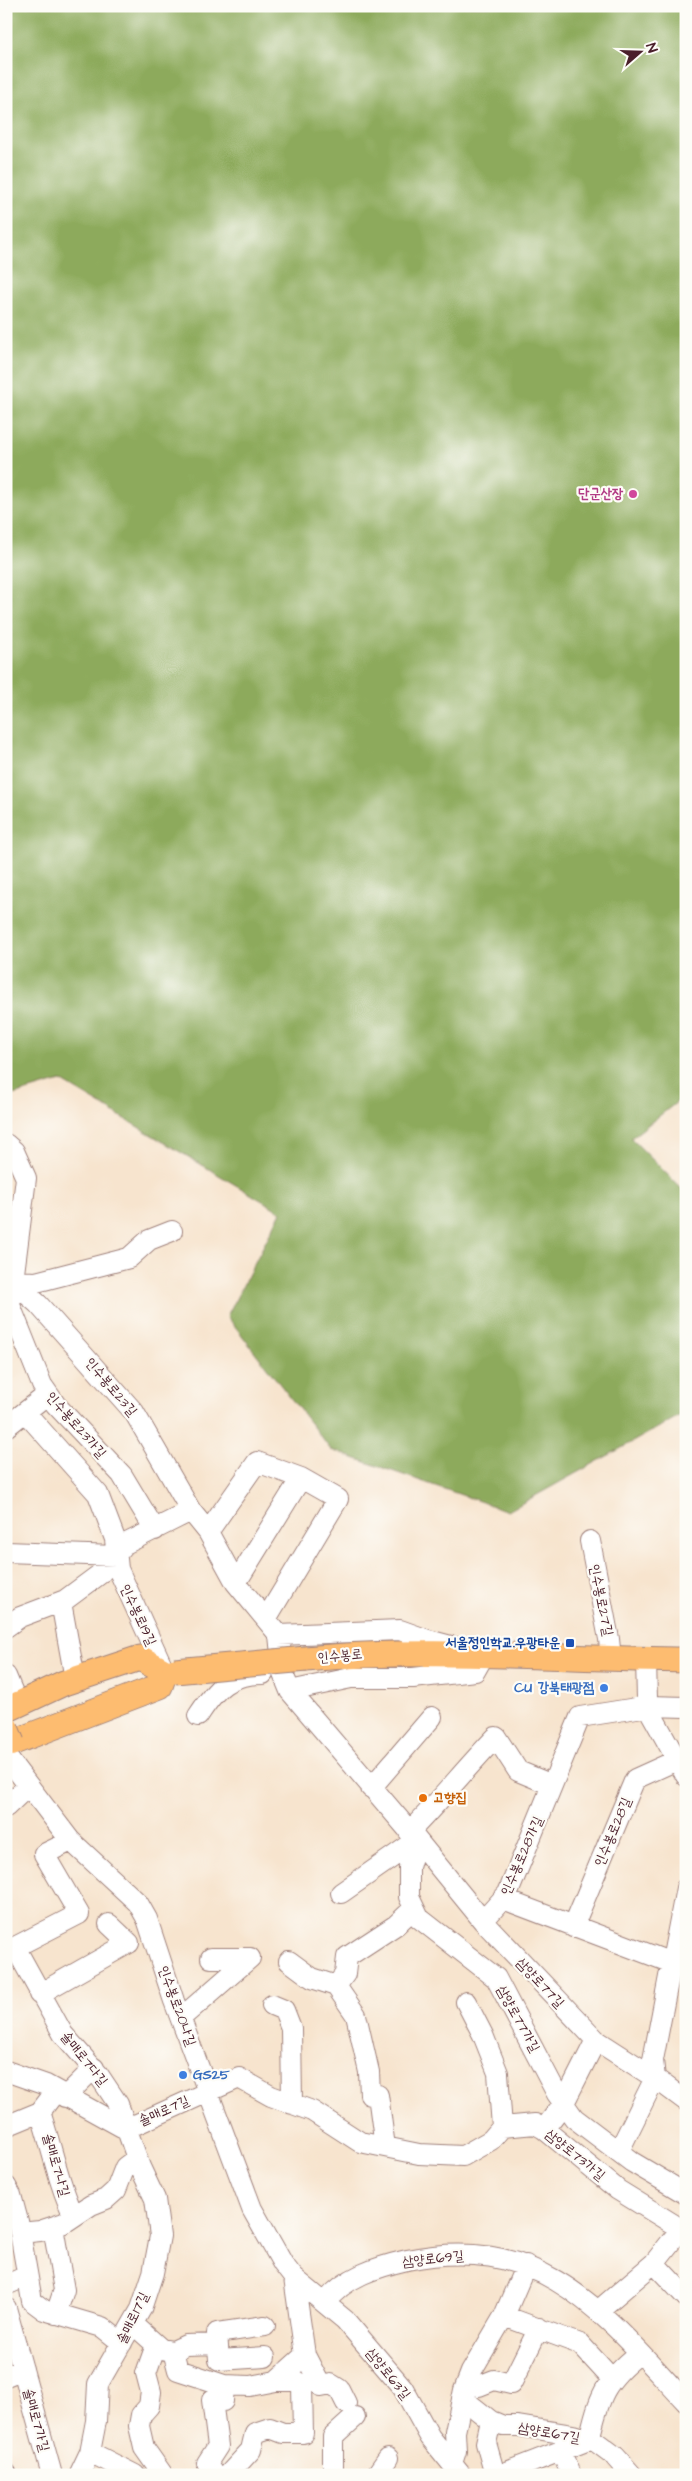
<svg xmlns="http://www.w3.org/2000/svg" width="692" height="2481" font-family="'Architects Daughter','Poor Story',sans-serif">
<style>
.forest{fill:#8daa5c;stroke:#6c6444}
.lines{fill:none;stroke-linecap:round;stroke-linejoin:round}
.minor-casing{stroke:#a0827c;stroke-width:22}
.major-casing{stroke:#a0827c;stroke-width:27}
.minor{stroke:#fff;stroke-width:20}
.major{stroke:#fdbc70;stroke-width:25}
.major-bridge-casing{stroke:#a0827c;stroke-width:27;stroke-linecap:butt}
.major-bridge{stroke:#fdbc70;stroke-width:25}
.hotel-dot{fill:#d1479c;stroke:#fdfcf7;stroke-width:2}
.transit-dot{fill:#1a4fb4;stroke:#fdfcf7;stroke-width:2}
.shop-dot{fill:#3f7fe0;stroke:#fdfcf7;stroke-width:2}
.food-dot{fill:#e8710a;stroke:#fdfcf7;stroke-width:2}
.labels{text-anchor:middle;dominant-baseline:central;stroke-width:4.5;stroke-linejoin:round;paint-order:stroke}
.hotel-label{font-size:14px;font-weight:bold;fill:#b23c85;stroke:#fdfcf7;text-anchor:end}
.street-label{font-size:14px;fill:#4a1f2b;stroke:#fdfcf7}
.transit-label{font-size:14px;font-weight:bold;fill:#164399;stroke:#fdfcf7;text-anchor:end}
.shop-label{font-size:14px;font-weight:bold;fill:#366cbe;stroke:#fdfcf7;text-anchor:end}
.food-label{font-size:14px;font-weight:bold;fill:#c56008;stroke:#fdfcf7;text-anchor:start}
</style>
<rect width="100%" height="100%" fill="#fdfcf7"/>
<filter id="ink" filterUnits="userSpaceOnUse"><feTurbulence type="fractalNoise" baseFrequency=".02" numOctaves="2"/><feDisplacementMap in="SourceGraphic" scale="10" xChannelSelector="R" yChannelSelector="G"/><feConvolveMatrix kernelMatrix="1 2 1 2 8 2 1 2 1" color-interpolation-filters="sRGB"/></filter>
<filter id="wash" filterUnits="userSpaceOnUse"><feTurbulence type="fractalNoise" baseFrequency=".0096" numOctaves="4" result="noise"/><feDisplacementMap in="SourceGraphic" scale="20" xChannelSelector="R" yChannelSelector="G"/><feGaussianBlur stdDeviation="1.12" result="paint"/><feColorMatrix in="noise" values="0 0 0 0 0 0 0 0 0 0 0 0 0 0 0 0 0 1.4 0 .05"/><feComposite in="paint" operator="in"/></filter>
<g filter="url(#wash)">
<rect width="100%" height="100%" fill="#f7e4ce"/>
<path class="forest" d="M6,6H686V1095L631,1138L686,1193V1408L681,1415L508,1511L331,1450L227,1316L281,1212L61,1081L6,1097Z"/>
</g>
<g filter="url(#ink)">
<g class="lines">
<g class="minor-casing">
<path id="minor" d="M6,1144L14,1151L26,1178L10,1305L42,1385L56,1405L122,1475L155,1530
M12,1281L38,1304L134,1412L191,1511L208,1532L236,1583L279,1635
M12,1281L36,1282L129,1258L149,1240L172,1231
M25,1412L98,1494L115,1539L118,1569L165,1672
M6,1427L48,1394
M208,1532L257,1462L301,1478L338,1499L266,1619
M590,1541L609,1639L611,1659
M6,1552L115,1556
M236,1583L301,1478
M61,1602L75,1679
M6,1627L20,1617L65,1600L100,1574L125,1544L191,1511
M279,1635L283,1674L290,1691L417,1840L409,1867V1897L419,1918L496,1978L557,2094L574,2118L632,2162L686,2194
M279,1635L400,1630L428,1640L484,1655L475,1671L413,1678H351L290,1691
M646,1660L647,1699L652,1715L686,1776
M6,1676L18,1705
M198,1716C216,1688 228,1674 263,1674
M6,1756L70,1840L138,1903L147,1919L174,2001L252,2209L283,2264L294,2278L345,2320L403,2388L430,2437L461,2475
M371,1788L432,1717
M6,1807L28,1786
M409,1832C440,1801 466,1768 496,1737L518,1771L552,1785
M71,1841L44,1854L79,1914L15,1947L63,2034L98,2074L118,2104L140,2167L155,2199L160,2236L153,2273L141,2309L98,2384L96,2421L90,2452L79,2475
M341,1893L417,1840L483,1921L596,2040L655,2078L686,2101
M503,1899L672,1963
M483,1921L508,1893L580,1717L649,1706L686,1707
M573,1927L635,1779L677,1760L686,1759
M211,1958H250
M289,1961L312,1978L336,1986L356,2015L369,2072L370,2095H378L385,2147
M336,1986L345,1974L347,1957L396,1925L414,1908
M39,1994L129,1943L109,1924
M466,2002L483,2035L498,2073L502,2127
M272,2005L284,2010L291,2028L292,2104
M181,2018L250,1958
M6,2071L46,2085L122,2127L137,2124L239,2078L271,2096L312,2111L360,2142L419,2154L463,2156L491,2140L502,2127L535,2124L544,2129L618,2190L686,2232
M56,2091L40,2112C52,2147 58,2183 74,2216
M65,2097L94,2068
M6,2126L40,2112
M544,2129L564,2103L596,2040
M619,2151L655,2078L653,2060L686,1888
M6,2186L11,2195L18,2221L32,2301L44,2310L102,2327L122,2343
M53,2227L64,2290L56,2314
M20,2233L40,2231L64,2223L91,2205L106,2199L116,2190L125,2167L137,2158
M654,2263L686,2297
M6,2285L27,2276
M325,2303C344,2277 377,2267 407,2260C543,2232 603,2313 686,2402
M6,2308L52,2475
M599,2310L654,2263L681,2229
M504,2316L580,2344L612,2379
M133,2324L161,2349L173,2351L186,2345L217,2344
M156,2345L146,2373L151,2392L149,2406L141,2415L139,2426L144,2448L163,2475
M173,2351L178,2370L224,2385L250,2386L276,2381H296L302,2385L303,2433H283L270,2428L255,2433L251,2450L228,2475
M305,2355L321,2386L331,2384L339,2389L346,2403
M265,2357L219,2360L217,2333L265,2326
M6,2376L23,2369
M276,2381L305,2355L294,2278
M467,2382L479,2386L494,2380L511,2384L539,2328
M462,2398L491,2421L503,2426H518L573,2435L596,2442L615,2456L632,2475
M491,2421L486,2443L495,2475
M562,2451L571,2475
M90,2452L135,2475
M452,2463L456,2451L455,2432L464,2390L471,2372L504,2316L526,2265
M6,2473L7,2475
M215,2475L207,2463L218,2446L212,2400L223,2401L224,2385
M333,2475V2437L355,2417
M376,2475L388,2458
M499,2475L589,2440C599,2397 604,2381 640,2353"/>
</g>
<g class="major-casing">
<path id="major" d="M306,1659C432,1647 559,1659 686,1660
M6,1710L64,1683L140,1658L165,1672L160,1686L6,1745"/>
</g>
<use href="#minor" class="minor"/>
<use href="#major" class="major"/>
<g class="major-bridge-casing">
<path id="major-bridge" d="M175,1671L306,1659
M6,1728L12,1743"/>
</g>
<use href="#major-bridge" class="major-bridge"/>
</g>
</g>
<circle class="hotel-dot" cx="633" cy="494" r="5"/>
<rect class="transit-dot" x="565" y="1638" width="10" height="10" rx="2.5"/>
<g class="shop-dot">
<circle cx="604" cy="1688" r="5"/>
<circle cx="183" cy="2075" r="5"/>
</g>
<circle class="food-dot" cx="423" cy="1798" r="5"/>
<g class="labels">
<g class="hotel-label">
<text x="623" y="494">단군산장</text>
</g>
<g class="street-label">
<text transform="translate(111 1387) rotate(50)">인수봉로23길</text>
<text transform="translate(76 1425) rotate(49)">인수봉로23가길</text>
<text transform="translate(601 1600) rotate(79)">인수봉로27길</text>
<text transform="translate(138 1615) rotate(65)">인수봉로19길</text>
<text transform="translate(340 1656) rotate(-5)">인수봉로</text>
<text transform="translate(613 1832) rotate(-67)">인수봉로28길</text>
<text transform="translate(522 1856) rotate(-66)">인수봉로28가길</text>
<text transform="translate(540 1983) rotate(47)">삼양로77길</text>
<text transform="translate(177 2006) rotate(70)">인수봉로20나길</text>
<text transform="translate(518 2019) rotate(61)">삼양로77가길</text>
<text transform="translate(84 2059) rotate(51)">솔매로7다길</text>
<text transform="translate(164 2111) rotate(-24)">솔매로7길</text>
<text transform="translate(575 2155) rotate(39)">삼양로73가길</text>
<text transform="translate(56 2165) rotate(74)">솔매로7나길</text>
<text transform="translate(433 2259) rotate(-6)">삼양로69길</text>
<text transform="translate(133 2318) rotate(-64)">솔매로17길</text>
<text transform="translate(388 2374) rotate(51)">삼양로63길</text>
<text transform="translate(36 2420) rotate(75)">솔매로7가길</text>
<text transform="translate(549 2433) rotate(10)">삼양로67길</text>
</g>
<g class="transit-label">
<text x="560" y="1643">서울정인학교.우광타운</text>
</g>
<g class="shop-label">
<text x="594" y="1688">CU 강북태광점</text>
<text x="193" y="2075" text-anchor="start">GS25</text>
</g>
<g class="food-label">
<text x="433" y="1798">고향집</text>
</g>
</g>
<rect width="692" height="2481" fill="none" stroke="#fdfcf7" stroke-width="25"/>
<g transform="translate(640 52) rotate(70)" stroke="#fdfcf7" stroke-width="4" paint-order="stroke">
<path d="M0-4L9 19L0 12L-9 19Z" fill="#4a1f2b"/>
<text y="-8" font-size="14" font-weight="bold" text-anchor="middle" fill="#4a1f2b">N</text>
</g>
</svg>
